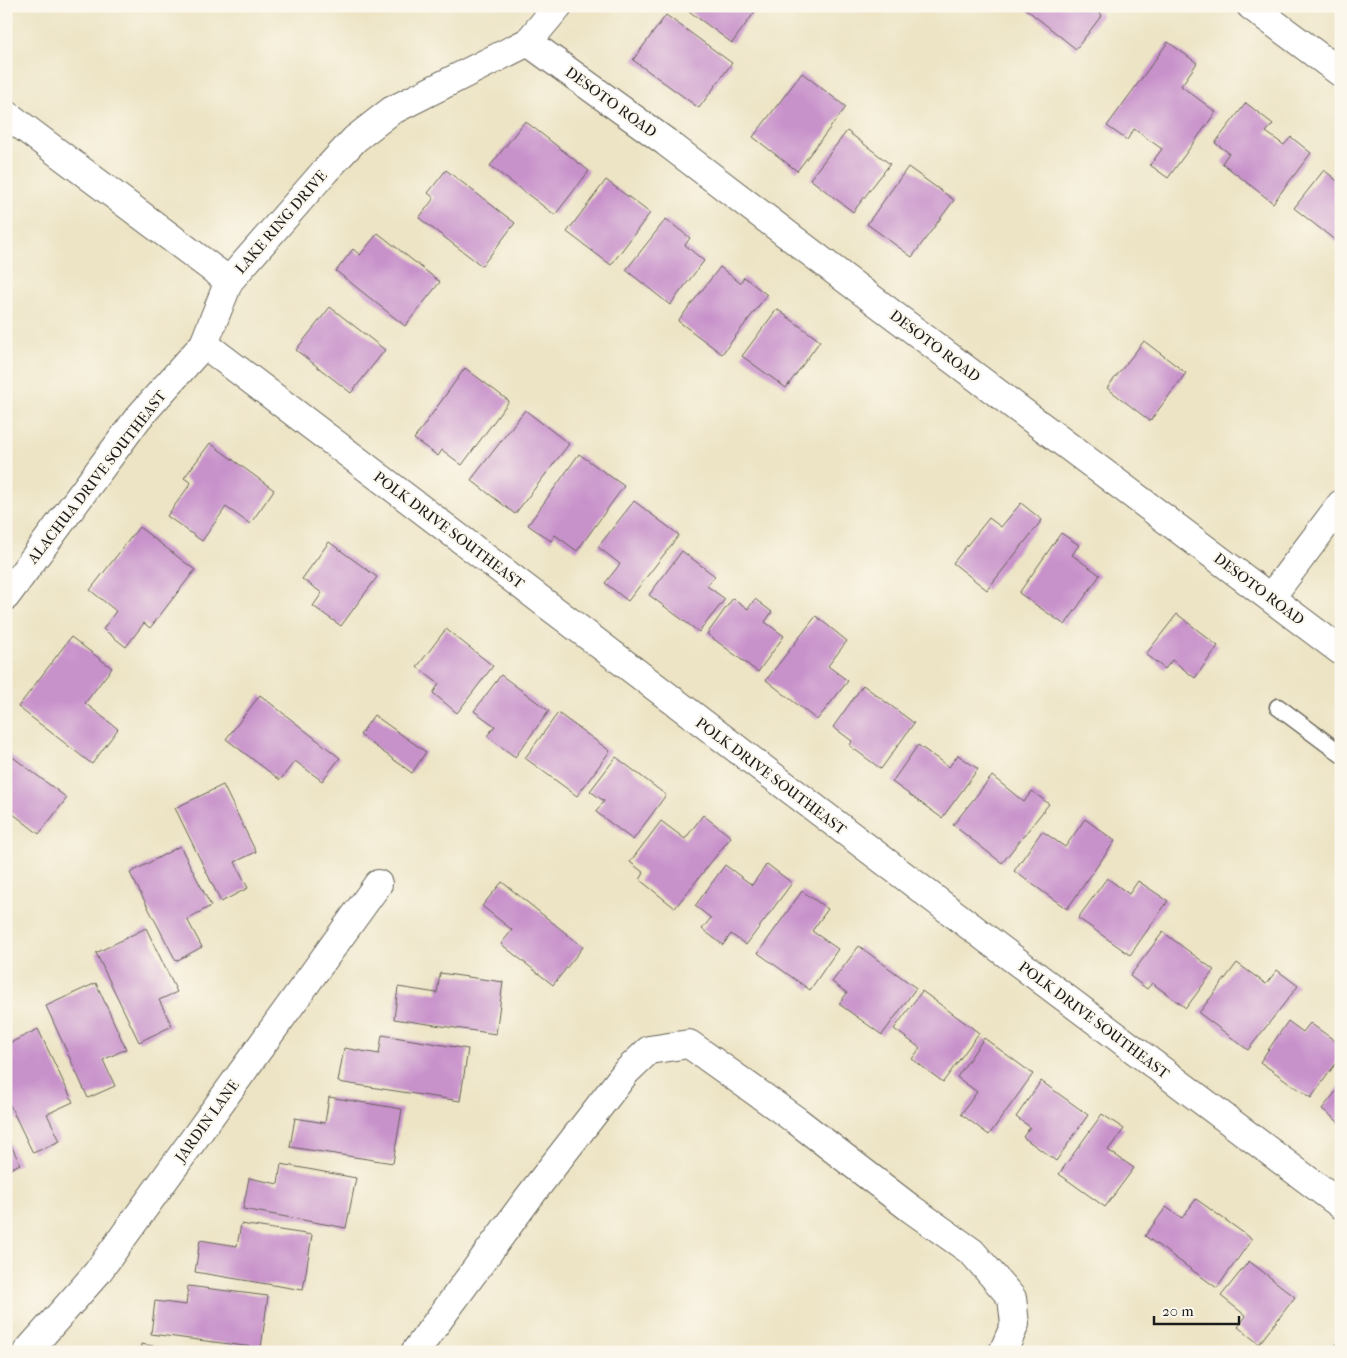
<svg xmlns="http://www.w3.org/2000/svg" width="1347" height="1358" font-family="'IM FELL French Canon',serif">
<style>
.building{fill:#c791ca}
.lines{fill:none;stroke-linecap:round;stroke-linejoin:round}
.service-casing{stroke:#656257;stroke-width:19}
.minor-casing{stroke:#656257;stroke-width:30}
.service{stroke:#fff;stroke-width:16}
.minor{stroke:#fff;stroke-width:28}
.labels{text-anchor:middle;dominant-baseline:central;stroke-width:4;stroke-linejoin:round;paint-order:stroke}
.street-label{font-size:15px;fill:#1c1c1c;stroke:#fbf7ec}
</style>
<rect width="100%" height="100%" fill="#fbf7ec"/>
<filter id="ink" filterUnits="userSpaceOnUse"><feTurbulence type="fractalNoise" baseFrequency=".02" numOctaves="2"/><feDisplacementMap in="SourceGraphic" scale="10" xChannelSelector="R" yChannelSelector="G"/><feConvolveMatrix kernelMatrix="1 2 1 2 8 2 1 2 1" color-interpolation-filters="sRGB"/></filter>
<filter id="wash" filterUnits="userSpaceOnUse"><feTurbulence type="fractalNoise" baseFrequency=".0096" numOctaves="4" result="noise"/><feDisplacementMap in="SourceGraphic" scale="20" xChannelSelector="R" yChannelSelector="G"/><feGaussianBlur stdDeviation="1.12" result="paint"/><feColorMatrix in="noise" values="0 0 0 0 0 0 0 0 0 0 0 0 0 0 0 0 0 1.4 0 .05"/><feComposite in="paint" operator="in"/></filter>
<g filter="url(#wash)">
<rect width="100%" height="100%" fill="#ede4c5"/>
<g id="blocks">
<path class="building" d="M682,6H759L732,43Z
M1022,6H1091L1102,15L1076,49Z
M666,15L732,63L699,108L633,60Z
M1168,42L1197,63L1181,86L1216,112L1168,178L1150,165L1162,149L1134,129L1127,140L1107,126Z
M802,73L846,107L797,171L753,137Z
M1246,103L1273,124L1266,132L1284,145L1291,137L1311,153L1273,203L1222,163L1229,153L1215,143Z
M525,121L589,171L555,215L490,166Z
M847,131L890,164L853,212L810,179Z
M908,167L954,200L912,257L867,224Z
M446,170L515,223L482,266L419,218L434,198L428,193Z
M1324,170L1341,184V245L1294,208Z
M606,180L650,213L611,265L567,232Z
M666,219L690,238L685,245L704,261L670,305L626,270Z
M378,233L440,282L405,326L336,271L353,249L360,255Z
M720,267L740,283L744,277L767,295L722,354L678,321Z
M330,307L385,350L351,393L296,350Z
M777,309L820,341L786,388L742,356Z
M1144,341L1186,373L1150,421L1107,388Z
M465,368L509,401L462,465L442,450L438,456L414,439Z
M525,410L569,444L515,514L471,480Z
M210,443L274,490L250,524L226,507L202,541L167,516L191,483L184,478Z
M579,454L624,486L577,551L555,535L551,541L528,525Z
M634,501L679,535L628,601L605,583L620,564L598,547Z
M1021,503L1042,520L987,590L953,563L989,518L1001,527Z
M139,527L195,570L150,628L144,623L126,647L103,629L116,611L90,590Z
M1061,533L1079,545L1072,555L1100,575L1065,625L1019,593Z
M329,542L377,577L341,626L313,606L322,593L302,579Z
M682,551L715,576L707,586L725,599L699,632L649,595Z
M733,598L748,609L755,599L772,612L765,622L784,636L758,672L707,634Z
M1177,614L1218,646L1195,678L1172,660L1165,669L1146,654Z
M816,616L847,641L828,666L848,681L817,720L766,680Z
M446,629L493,666L457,713L433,693L439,684L417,667Z
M71,637L112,668L85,703L118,729L92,764L18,707Z
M501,675L549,711L515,757L487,736L495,726L474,711Z
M863,685L914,723L881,769L850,746L852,741L833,727Z
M260,695L340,758L322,781L295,761L280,780L226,739Z
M558,713L610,751L577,796L525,758Z
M374,715L426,752L412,773L360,735Z
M918,745L949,767L958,755L978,769L942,818L892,782Z
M6,752L67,798L39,834L12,813L6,820Z
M616,757L666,795L633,840L596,812L604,801L590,791Z
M992,776L1024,802L1032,791L1049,804L1002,863L953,825Z
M223,785L256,852L235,862L248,888L221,902L175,808Z
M703,815L731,837L675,908L640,880L644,873L630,862L661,821L685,839Z
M1085,819L1115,841L1067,909L1014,871L1042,831L1065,847Z
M180,846L211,906L187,919L202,947L176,961L130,873Z
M767,864L792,883L746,945L731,934L723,945L702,929L711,918L695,906L725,865L752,885Z
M1107,878L1129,894L1138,881L1168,901L1130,955L1078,918Z
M502,882L583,947L553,985L501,944L512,930L482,906Z
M802,891L828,909L812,931L838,949L810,990L758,953Z
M146,928L177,992L159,1000L172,1026L139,1042L96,953Z
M1163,932L1214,970L1186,1008L1152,983L1147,989L1130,976Z
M859,946L916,988L882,1035L839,1004L847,993L832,982Z
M1237,963L1266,984L1277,970L1298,986L1248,1050L1199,1013Z
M440,973L503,982L496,1034L394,1019L398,987L437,993Z
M96,983L126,1049L103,1060L115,1086L88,1098L46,1006Z
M922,991L979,1033L943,1082L912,1059L920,1048L894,1029Z
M1288,1021L1303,1032L1310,1023L1341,1045V1056L1311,1098L1260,1062Z
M38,1029L73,1102L47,1114L60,1141L33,1153L6,1097V1045Z
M382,1035L468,1049L460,1101L338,1082L344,1048L379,1054Z
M984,1038L1033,1074L989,1135L961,1114L977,1092L957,1077Z
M1041,1081L1088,1115L1056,1161L1023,1137L1030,1127L1016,1117Z
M1341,1085V1124L1322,1109Z
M329,1097L402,1109L393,1163L290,1147L295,1118L325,1123Z
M1102,1114L1124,1129L1108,1150L1134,1168L1105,1207L1059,1174Z
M6,1135L20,1164L6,1171Z
M281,1164L356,1178L346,1228L243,1209L249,1178L278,1184Z
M1196,1199L1252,1239L1217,1288L1145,1236L1166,1207L1182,1218Z
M241,1224L312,1235L303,1290L195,1272L200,1240L237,1246Z
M1249,1261L1295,1297L1259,1344L1238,1327L1246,1316L1221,1296Z
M188,1286L268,1296L261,1348L151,1334L155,1301L186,1305Z
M1341,1338V1352H1331Z
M141,1344L181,1351V1352H140Z"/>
</g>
</g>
<g filter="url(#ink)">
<use href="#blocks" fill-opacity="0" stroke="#656257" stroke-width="1"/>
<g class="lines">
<g class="service-casing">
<path id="service" d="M1278,707L1341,754"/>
</g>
<g class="minor-casing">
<path id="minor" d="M1251,6L1341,73
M528,42L666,142L843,277L1341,651
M6,114L229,281
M204,344L995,945L1341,1205
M6,596L138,418L204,344L229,281L325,171L355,139L391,111L528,42L558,6
M1271,597L1341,504
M27,1352L97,1273L378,884
M415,1352L529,1197L626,1072L649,1050L689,1044L797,1121L910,1208L972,1252L1012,1298L1015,1324L1003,1352"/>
</g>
<use href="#service" class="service"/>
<use href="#minor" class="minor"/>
</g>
</g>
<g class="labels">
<g class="street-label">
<text transform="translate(611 102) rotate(36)">DESOTO ROAD</text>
<text transform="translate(281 222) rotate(-49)">LAKE RING DRIVE</text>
<text transform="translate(935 346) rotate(37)">DESOTO ROAD</text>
<text transform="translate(97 477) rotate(-52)">ALACHUA DRIVE SOUTHEAST</text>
<text transform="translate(449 530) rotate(37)">POLK DRIVE SOUTHEAST</text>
<text transform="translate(1259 589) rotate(37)">DESOTO ROAD</text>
<text transform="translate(771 776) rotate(37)">POLK DRIVE SOUTHEAST</text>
<text transform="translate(1094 1020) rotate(37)">POLK DRIVE SOUTHEAST</text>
<text transform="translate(207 1121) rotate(-54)">JARDIN LANE</text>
</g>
</g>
<rect width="1347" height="1358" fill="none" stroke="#fbf7ec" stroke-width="25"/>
<path d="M1154 1316v8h85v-8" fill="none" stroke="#1c1c1c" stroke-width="2.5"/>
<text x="1162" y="1316" font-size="15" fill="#1c1c1c" stroke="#fbf7ec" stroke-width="4" paint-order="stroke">20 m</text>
</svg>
